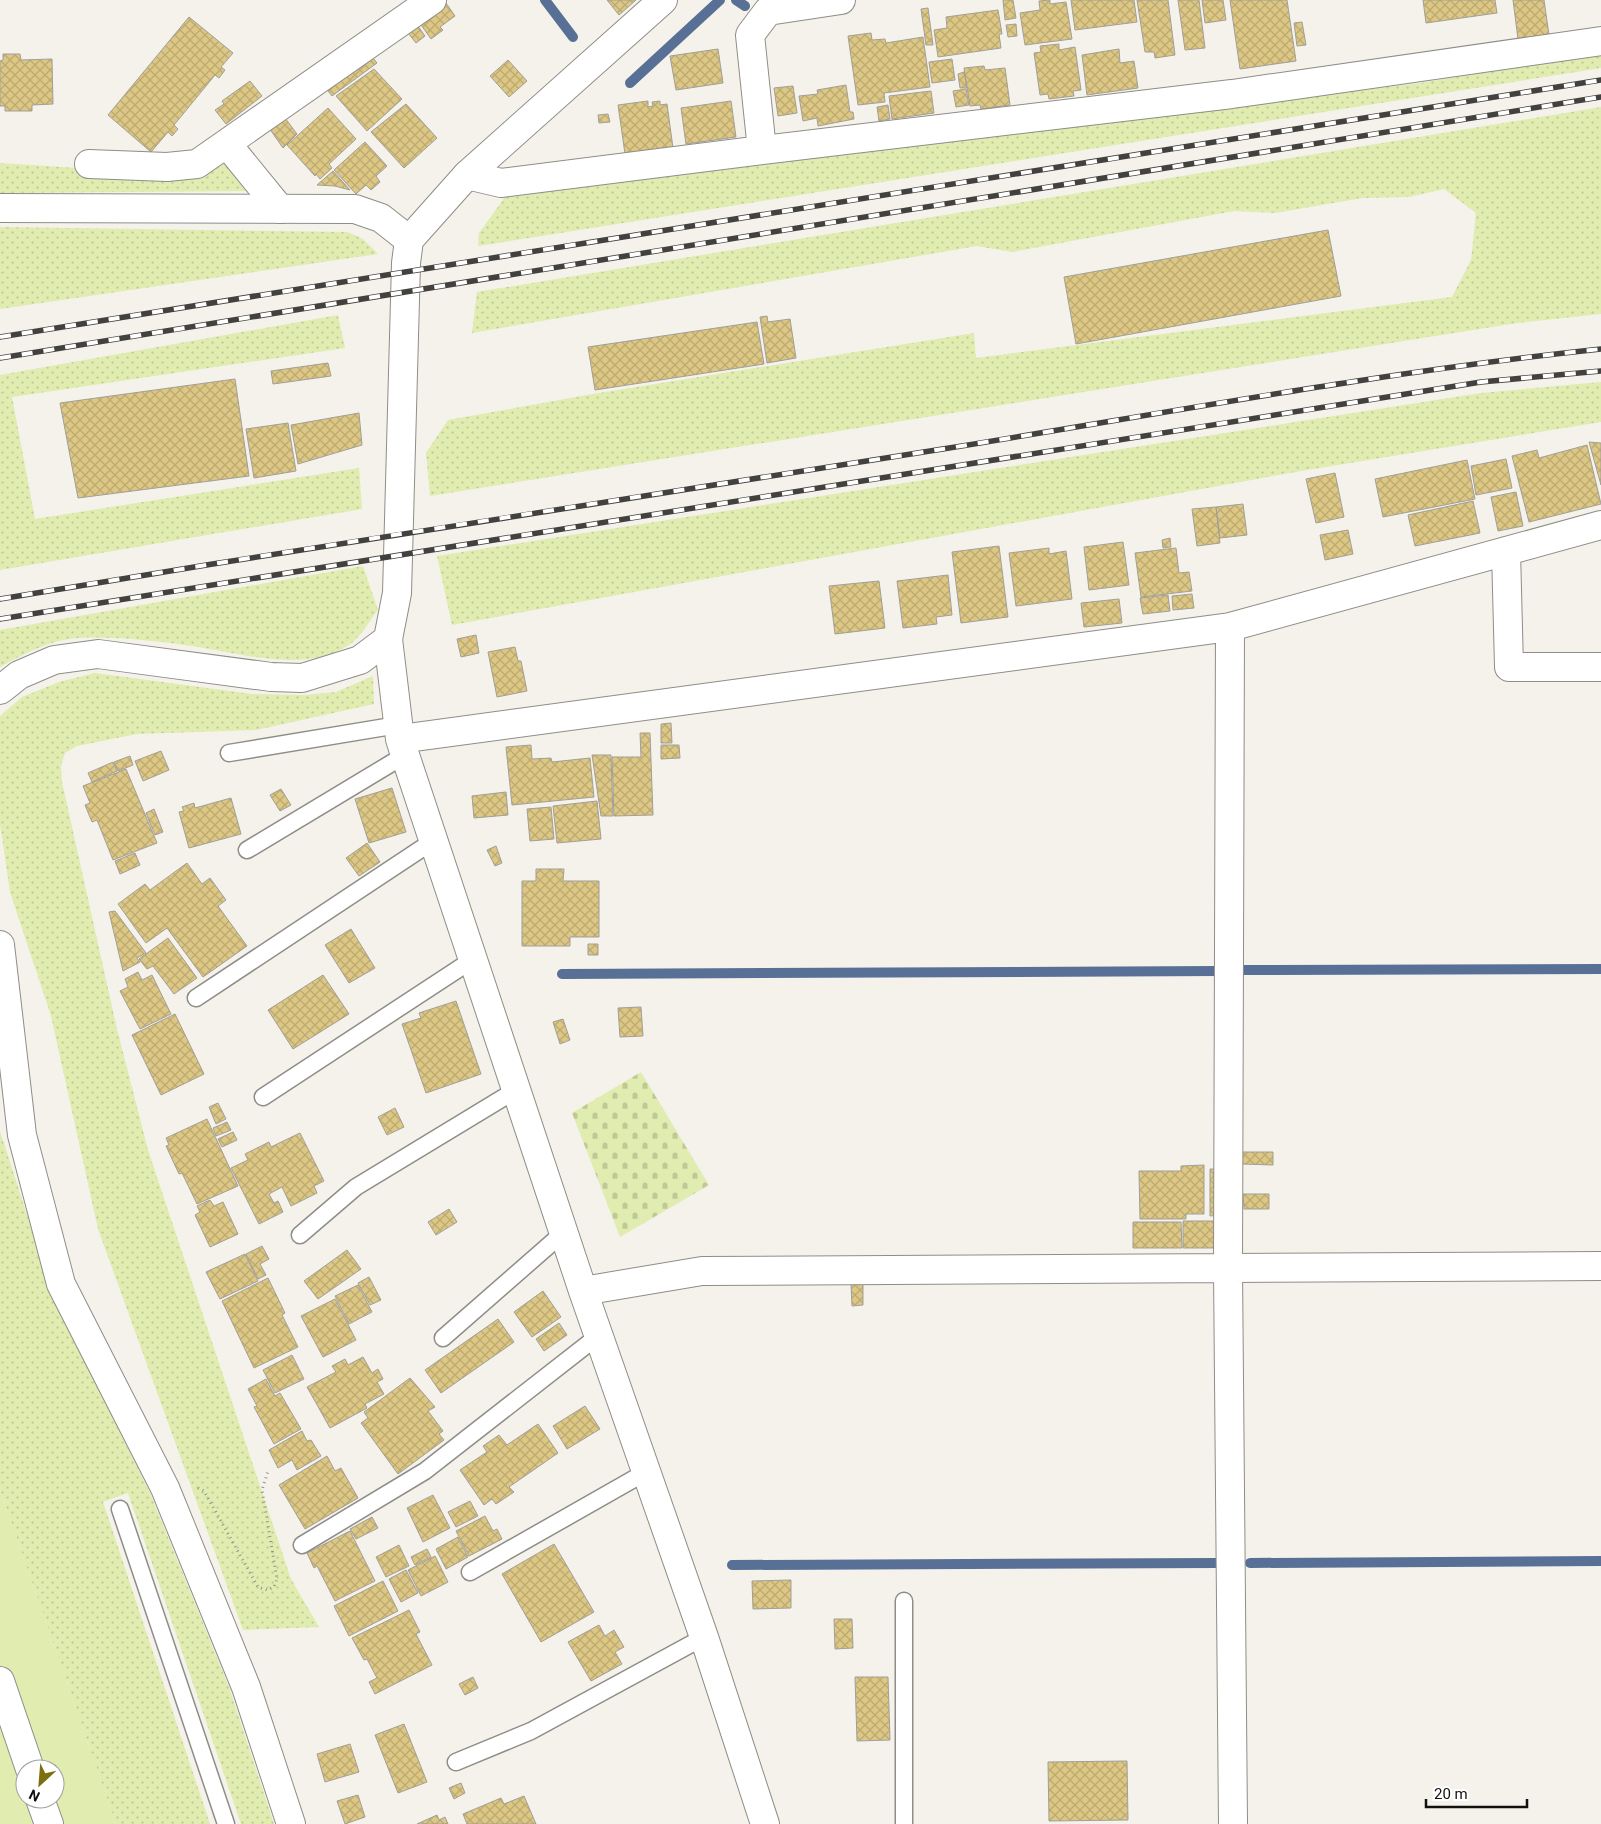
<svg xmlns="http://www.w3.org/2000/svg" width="1601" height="1824" font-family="Roboto,sans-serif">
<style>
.grass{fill:url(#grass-dots)}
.cemetery{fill:url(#cemetery-stones)}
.green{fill:#e0ecb0;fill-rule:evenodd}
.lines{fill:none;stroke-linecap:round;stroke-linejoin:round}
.stream{stroke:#587095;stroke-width:10}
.building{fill:url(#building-cross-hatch);stroke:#a19f99}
.service-casing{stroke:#8f8d87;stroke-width:19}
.minor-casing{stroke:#8f8d87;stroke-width:30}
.tertiary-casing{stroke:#8f8d87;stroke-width:30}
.path{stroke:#93918c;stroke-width:3;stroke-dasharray:1 4;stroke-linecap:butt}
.service{stroke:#fff;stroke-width:16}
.minor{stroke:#fff;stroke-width:28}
.tertiary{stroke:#fff;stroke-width:28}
.rail-casing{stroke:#42413e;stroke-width:5.5}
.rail{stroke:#fff;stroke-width:4;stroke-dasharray:11;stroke-linecap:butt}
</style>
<defs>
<pattern id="grass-dots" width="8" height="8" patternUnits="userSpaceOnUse" patternTransform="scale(1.25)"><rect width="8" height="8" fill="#e0ecb0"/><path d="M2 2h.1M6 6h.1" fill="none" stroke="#bfc996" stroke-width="1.8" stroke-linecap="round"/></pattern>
<pattern id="cemetery-stones" width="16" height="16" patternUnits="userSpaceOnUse" patternTransform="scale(1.25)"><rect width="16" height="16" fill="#e0ecb0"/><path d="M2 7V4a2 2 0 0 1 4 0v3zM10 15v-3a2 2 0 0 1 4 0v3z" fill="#bfc996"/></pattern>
<pattern id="building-cross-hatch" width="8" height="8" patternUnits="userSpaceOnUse" patternTransform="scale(1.25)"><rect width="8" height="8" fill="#dcc784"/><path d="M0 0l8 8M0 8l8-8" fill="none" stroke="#bcaa71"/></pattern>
</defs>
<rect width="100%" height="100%" fill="#f4f2eb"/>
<path class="grass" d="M1601,53V68L478,246L479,233L505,197L1420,83Z
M1601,107V314L1517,323L430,496L426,453L448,420L593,394L974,333L976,358L1452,297L1471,260L1476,213L1444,189L1409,197L1362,198L1275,213L1234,211L1012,252L977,246L472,333L477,292Z
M219,160L254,187L248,191L0,193V163L93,169Z
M0,227L348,232L363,239L378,254L0,309Z
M338,315L345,348L12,397L35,519L359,468L362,509L0,570V375Z
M1601,382V422L1301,471L452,625L437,556L1481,393Z
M363,566L378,610C370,620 360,638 349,645C304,674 240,653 192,646C159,641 111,636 78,638C49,640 24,654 0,667V630Z
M95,673L252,694L305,695L336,692L373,676L374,704L256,730L137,734L77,746L65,753L61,766L62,782L117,1029L148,1150L291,1579L319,1627L243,1630L98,1229L51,1016L10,892L0,824V716L22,697L59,682Z
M0,1131L49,1283L68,1328L150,1493L229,1687L274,1824H241L128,1493L103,1502L210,1824H116L0,1490Z"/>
<path class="cemetery" d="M641,1072L709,1185L620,1237L572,1113Z"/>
<path class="green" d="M0,1490L116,1824H0ZM25,1769H55V1799H25Z"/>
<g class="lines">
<path class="stream" d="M545,0L573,37
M736,0L745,6
M630,83L720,0
M1244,970L1601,969
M562,974L1219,971
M1250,1563L1601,1561
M732,1565L1218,1563"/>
</g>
<path class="building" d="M607,0H636L619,15Z
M1003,0H1013L1016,18L1005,20Z
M1050,0V4L1066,2L1072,39L1025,45L1020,13L1040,10L1039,1Z
M1071,0H1134L1137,22L1075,30Z
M1137,0H1168L1175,55L1155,58L1154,52H1145Z
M1178,0H1199L1205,48L1185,50Z
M1202,0H1223L1226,20L1205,23Z
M1230,0H1287L1296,61L1240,69Z
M1423,0H1495L1497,13L1426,23Z
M1513,0H1544L1549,35L1518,39Z
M446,3L455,16L440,27L443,30L431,39L419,22Z
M928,8L933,45H926L921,9Z
M998,10L1002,34H999L1001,48L938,57L934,30L947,28L946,17Z
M189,17L233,53L221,67L225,70L219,78L215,75L174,125L178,129L172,136L168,132L151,152L108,115Z
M1302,22L1306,45L1297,46L1294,23Z
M1016,24L1017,36L1008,37L1006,25Z
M418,26L425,36L416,43L408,33Z
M871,33L872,40L885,39L886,43L923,37L930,87L884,93L885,102L858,105L848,36Z
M1059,44V50L1075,47L1081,90L1073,91L1074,96L1049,99L1048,94L1040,95L1034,53L1041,52L1040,46Z
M718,49L723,83L676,90L670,56Z
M1119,49L1120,63L1134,61L1138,88L1087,95L1082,55Z
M3,54H20L21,60L52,59L53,104L32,105V111H5V106H0V61L3,60Z
M370,54L377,63L332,96L324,86Z
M952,59L955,80L932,83L929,62Z
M508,60L527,81L509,97L490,76Z
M984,66L985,70L1005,68L1010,105L981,109L980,105L970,106L964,68Z
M374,69L402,99L367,131L336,96Z
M964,72L967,88H960L958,74Z
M250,81L262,96L226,124L215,110L224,104L222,101Z
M846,85L850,112H853L854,119L818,126L817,118L803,121L799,96L818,94L817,90Z
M793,86L797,113L778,116L774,88Z
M966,89L969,105L956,107L953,91Z
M931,91L934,113L892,119L889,96Z
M648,101V107L653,106L652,102L660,101V105L667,104L673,148L625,154L618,105Z
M731,101L736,137L686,144L681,108Z
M406,104L437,138L404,168L371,132Z
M888,105L890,119L879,121L877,107Z
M328,108L356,139L329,164L332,168L320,179L316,174L315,176L287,145Z
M282,114L297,134L283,148L267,125Z
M608,114L610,122L599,123L598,115Z
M365,142L387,166L376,176L380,182L371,190L366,185L356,194L334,170Z
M333,171L350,190L335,186L317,185Z
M1328,230L1341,296L1076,344L1064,277Z
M767,316L768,322L790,319L796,358L767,363L760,317Z
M757,322L764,364L595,390L588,347Z
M328,363L331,376L273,384L271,371Z
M235,379L249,476L78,498L60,403Z
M359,413L362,445L298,464L291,425Z
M288,423L296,471L254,478L246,429Z
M1589,442L1601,443V485Z
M1587,445L1601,504L1529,522L1512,456L1537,450L1539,458Z
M1506,459L1512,488L1476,495L1471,466Z
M1467,460L1475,499L1383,517L1375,479Z
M1335,473L1344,517L1316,523L1306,479Z
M1516,492L1523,526L1498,531L1491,497Z
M1473,501L1480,533L1415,546L1408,515Z
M1243,504L1247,535L1220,538L1216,507Z
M1216,507L1220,543L1197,546L1192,509Z
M1348,530L1353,554L1325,560L1320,535Z
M1170,538L1171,547L1163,548L1162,540Z
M1123,542L1129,585L1089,590L1084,547Z
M999,546L1008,617L961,623L952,552Z
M1049,548V554L1066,551L1072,599L1016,606L1009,553Z
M1176,548L1179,573L1189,572L1192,591L1141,597L1135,553Z
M948,575L952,615L936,617L937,624L903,628L897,581Z
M879,581L885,628L835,634L829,586Z
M1192,594L1194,608L1173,610L1172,596Z
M1168,595L1170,611L1143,614L1140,598Z
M1119,599L1122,623L1084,627L1081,603Z
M476,635L479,653L461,657L457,639Z
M515,647L518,661H521L527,691L497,697L488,652Z
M671,723L672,743H661V724Z
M640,733H650L653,815L614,816L612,757H641Z
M531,745L532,759L551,758L552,762L590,758L594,797L512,805L506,747Z
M661,745H679L680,758L661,759Z
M161,751L169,770L143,781L135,761Z
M592,755H611L613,816H601Z
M130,756L133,765L118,771L114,762Z
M113,762L117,771L92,782L88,773Z
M126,769L157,843L113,860L97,820L92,822L85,805L90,803L83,786Z
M392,788L406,832L369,843L355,799Z
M281,789L291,805L280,811L270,795Z
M506,792L508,815L474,818L472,796Z
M231,798L241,834L189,848L179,812L184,811L182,807L194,803L195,808Z
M597,801L601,839L557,843L553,806Z
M551,807L554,839L530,841L527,809Z
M154,809L163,832L155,835L146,813Z
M367,843L380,862L359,876L346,858Z
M496,846L502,863L495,866L487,850Z
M135,853L140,865L120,874L115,861Z
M187,863L202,884L210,878L226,900L218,906L247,946L203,977L167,928L146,943L118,904L145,884L150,890Z
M536,869H564L563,881H599V937H570V946H522V881H536Z
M115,911L146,953L137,958L140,962L123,971L109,912Z
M351,929L375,968L349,983L325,945Z
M168,938L197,978L174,994L153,966L147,969L139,959Z
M588,944H598V955H588Z
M138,972L142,980L152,975L171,1014L140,1029L120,991L128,987L125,979Z
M323,975L349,1014L293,1049L268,1010Z
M456,1001L481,1074L426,1093L402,1024L421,1018L419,1013Z
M641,1007L643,1036L620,1037L618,1008Z
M175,1014L204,1074L161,1095L132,1035Z
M563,1019L570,1040L560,1044L553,1022Z
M218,1103L226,1119L216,1124L209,1107Z
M395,1108L404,1127L387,1135L378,1117Z
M207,1119L238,1186L197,1204L182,1173L179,1174L166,1146L169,1145L166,1138Z
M227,1122L231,1130L216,1136L213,1128Z
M233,1132L237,1140L222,1147L218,1139Z
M300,1133L324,1181L314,1186L317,1193L291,1206L282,1187L269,1194L274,1203L278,1201L283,1212L259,1224L231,1168L248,1160L245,1154L269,1142L271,1147Z
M1243,1152H1273V1165L1242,1164Z
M1204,1165V1214H1186V1219H1140L1139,1171H1181V1166Z
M1210,1169H1220L1221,1215L1210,1216Z
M1243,1194H1269V1209H1244Z
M210,1200L214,1206L223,1202L238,1234L210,1247L195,1215L200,1212L197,1206Z
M449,1209L457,1222L436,1235L428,1222Z
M1183,1221H1218V1248H1183Z
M1133,1222H1181L1182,1248H1133Z
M262,1246L269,1259L260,1264L266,1275L258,1279L246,1254Z
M347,1250L361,1269L318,1299L304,1281Z
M245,1254L258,1281L220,1299L206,1272Z
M369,1277L381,1300L370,1305L358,1283Z
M268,1278L285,1313L282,1315L298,1347L254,1368L222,1301Z
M851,1284H863V1305L852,1306Z
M358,1285L372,1312L349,1324L335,1296Z
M543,1291L561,1317L532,1337L514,1312Z
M335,1299L356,1340L323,1357L301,1316Z
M498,1319L514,1342L441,1393L425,1370Z
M559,1323L567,1335L544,1351L536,1339Z
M292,1355L304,1379L275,1393L263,1370Z
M363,1357L372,1373L378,1369L383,1379L377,1382L384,1394L365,1404L367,1408L330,1428L307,1387L336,1372L332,1366L345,1359L348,1365Z
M410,1378L435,1407L428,1411L443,1431L439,1434L444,1440L398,1474L361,1423L368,1418L364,1412Z
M266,1379L275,1396L280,1393L301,1429L274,1444L254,1407L257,1406L248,1389Z
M585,1406L600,1429L567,1449L553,1426Z
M538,1424L558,1453L509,1487L514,1492L496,1504L492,1499L484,1505L460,1470L487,1452L483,1446L499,1435L507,1445Z
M302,1431L307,1441L311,1440L321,1456L297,1470L292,1460L278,1468L269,1450Z
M327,1456L335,1471L341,1468L358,1498L305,1529L279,1485Z
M433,1495L450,1528L423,1542L407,1508Z
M470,1501L478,1516L456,1527L448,1512Z
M485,1516L493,1531L497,1529L502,1539L469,1556L456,1531Z
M372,1517L378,1528L356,1539L350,1529Z
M350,1531L375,1581L335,1601L317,1566L314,1568L307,1553Z
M458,1537L468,1557L446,1569L436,1549Z
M554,1544L594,1612L541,1642L502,1574Z
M399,1545L409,1566L386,1577L376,1557Z
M427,1549L431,1557L415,1565L411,1557Z
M435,1556L448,1582L421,1596L408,1570Z
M406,1570L418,1593L401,1602L389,1579Z
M791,1580V1608L753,1609L752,1581Z
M383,1581L398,1611L349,1636L334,1606Z
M409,1610L420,1632L416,1634L432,1665L375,1694L369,1682L377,1678L367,1659L364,1660L352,1638Z
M834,1619H852L853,1648L835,1649Z
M599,1625L605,1636L614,1630L624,1647L615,1652L622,1664L591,1681L568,1642Z
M473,1677L478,1688L465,1695L459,1684Z
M855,1677H888L890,1740L857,1741Z
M404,1724L427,1782L398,1793L375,1735Z
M350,1744L359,1772L325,1782L317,1754Z
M1127,1761L1128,1820L1049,1821L1048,1762Z
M461,1783L465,1793L454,1799L449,1788Z
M358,1795L365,1817L345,1824L337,1801Z
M524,1796L536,1824H467L463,1814L501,1798L504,1804Z
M437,1815L439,1820L445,1817L448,1824H417Z"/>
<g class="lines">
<g class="service-casing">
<path id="service" d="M229,753L398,725
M247,850L405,755
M196,998L433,841
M263,1097L472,960
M300,1235L356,1187L516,1090
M443,1338L563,1233
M120,1509L226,1824
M302,1545L425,1471L598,1336
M470,1572L646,1472
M904,1601V1824
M456,1762L531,1731L704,1637"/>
</g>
<g class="minor-casing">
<path id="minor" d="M841,0L768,11L750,35L762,150L1232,94L1601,41
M227,144L280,209
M89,164L167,167L197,164L432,0
M467,175L501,183L762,150
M467,175L663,0
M1506,551L1509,667H1601
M1230,627L1228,1269L1233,1824
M388,639L400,739L405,755L583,1291L704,1637L765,1824
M400,739L1230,627L1601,525
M583,1291L702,1271L1601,1266
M0,1681L30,1769
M40,1799L49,1824"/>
</g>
<g class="tertiary-casing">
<path id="tertiary" d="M0,208L355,209L381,218L409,240
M0,690L19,675L54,660L98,654L271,677L302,678L360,660L388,639L397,593L406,263L409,240L467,175
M0,945L22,1135L61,1284L165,1488L246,1687L291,1824"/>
</g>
<path class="path" d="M198,1488L204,1491L258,1587L267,1590L274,1587L277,1579L262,1490L268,1471"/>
<use href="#service" class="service"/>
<use href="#minor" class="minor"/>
<use href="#tertiary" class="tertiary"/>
<g class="rail-casing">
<path id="rail" d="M0,337L1601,80
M0,358L1601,97
M0,599C316,546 633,498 949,448C1166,413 1382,372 1601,349
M0,619L1481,382L1601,371"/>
</g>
<use href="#rail" class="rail"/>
</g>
<g transform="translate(40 1784) rotate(206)"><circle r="24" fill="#ffffff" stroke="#a09f9f"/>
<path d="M0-4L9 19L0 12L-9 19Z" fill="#7e6f0e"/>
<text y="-8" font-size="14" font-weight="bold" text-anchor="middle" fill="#11100e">N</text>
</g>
<path d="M1426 1799v8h101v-8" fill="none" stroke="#11100e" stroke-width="2.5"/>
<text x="1434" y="1799" font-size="15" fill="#11100e" stroke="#ffffff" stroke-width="4" paint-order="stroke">20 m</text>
</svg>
